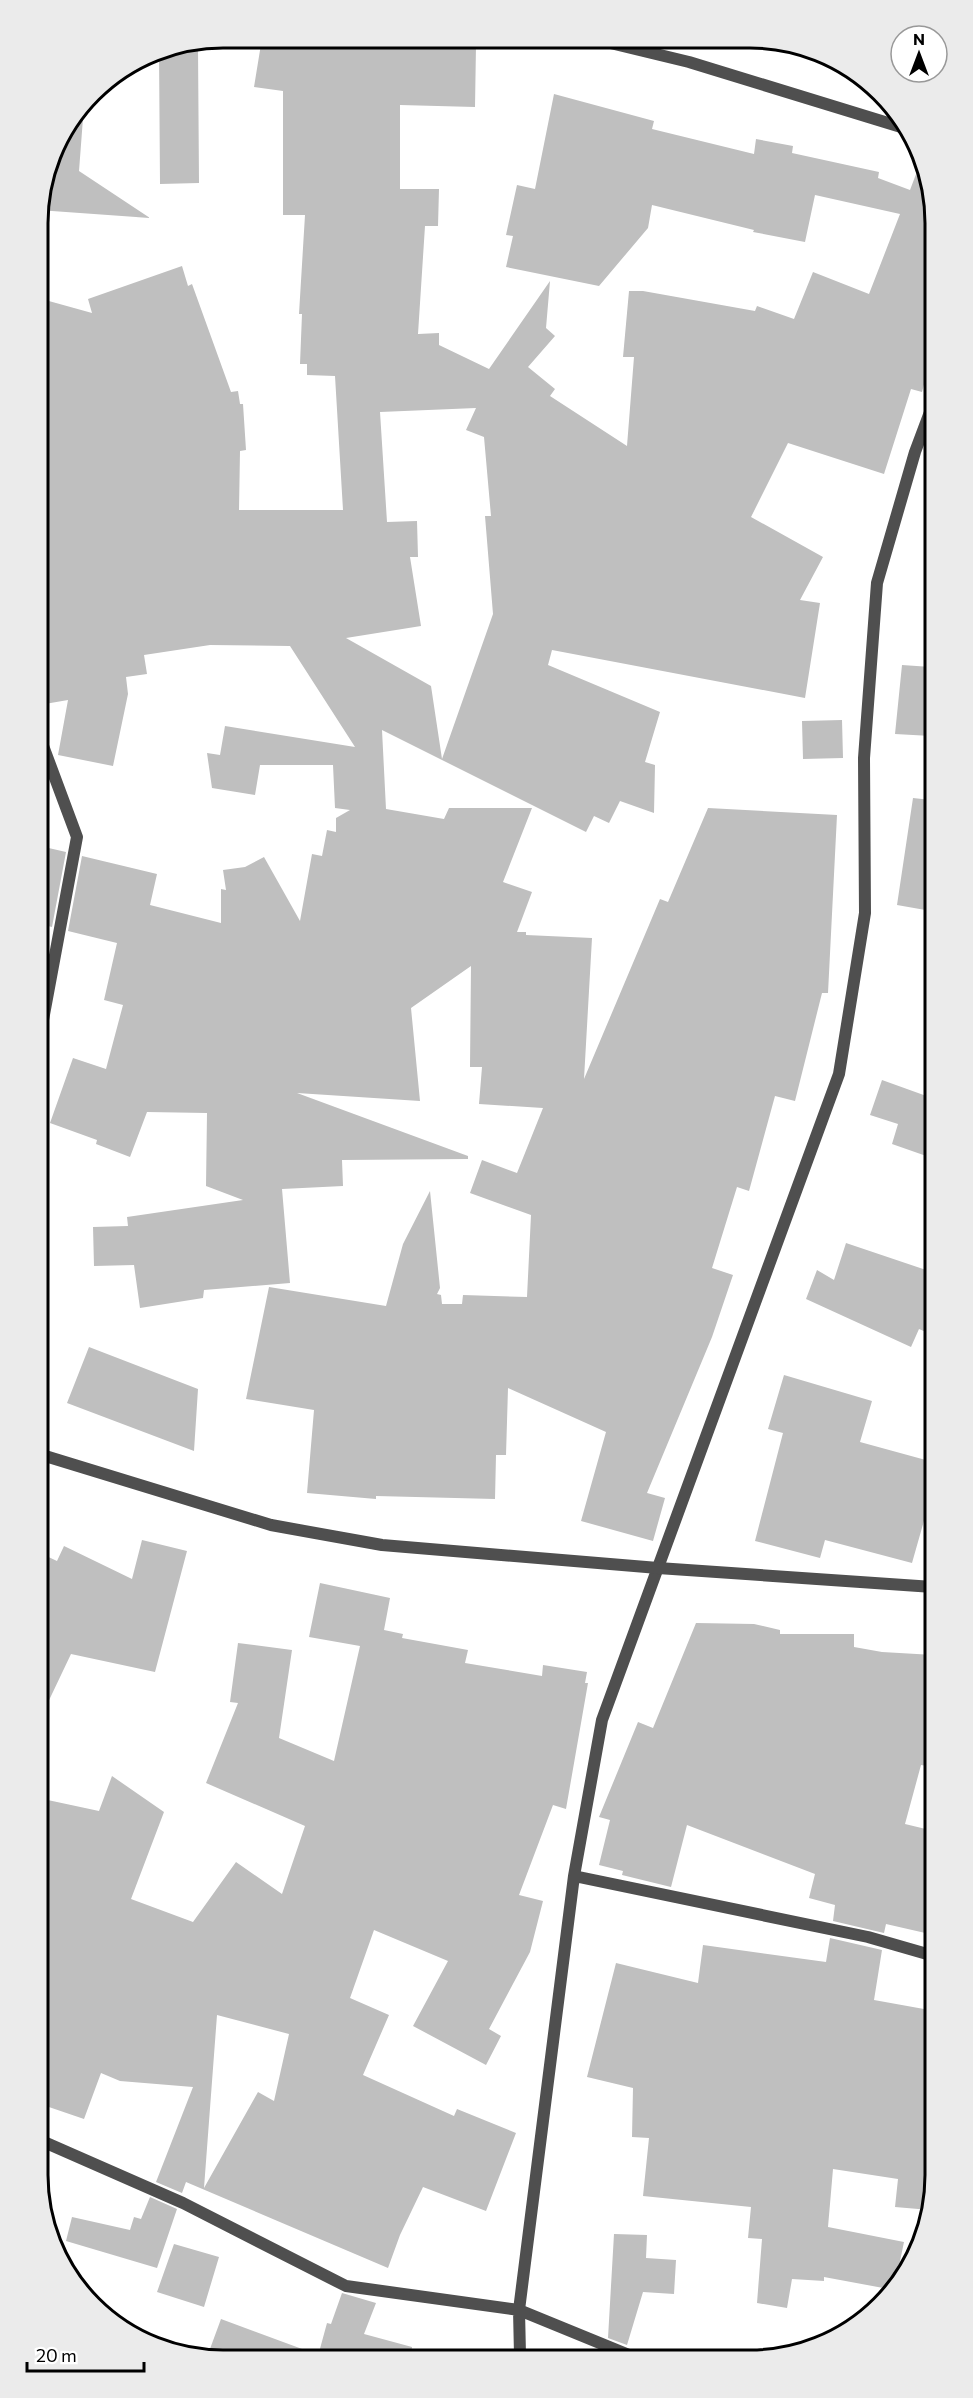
<svg xmlns="http://www.w3.org/2000/svg" width="973" height="2398" font-family="Commissioner,sans-serif">
<style>
.building{fill:#bfbfbf;fill-rule:evenodd}
.lines{fill:none;stroke-linecap:round;stroke-linejoin:round}
.minor{stroke:#4f4f4f;stroke-width:12}
.tertiary{stroke:#4f4f4f;stroke-width:12}
.rim{fill:none;stroke:#000;stroke-width:3}
</style>
<rect width="100%" height="100%" fill="#fff"/>
<path class="building" d="M262,38H342V44L476,45L475,107L400,105V189H439L438,226H425L418,334L439,333V345L489,369L550,281L546,328L555,336L528,367L555,389L550,396L627,446L634,357H623L629,291H643L755,311L757,306L794,319L813,272L869,294L900,214L815,195L805,242L753,232L754,230L652,205L648,228L599,286L506,267L513,236L506,235L517,185L535,189L554,94L654,121L652,129L754,154L756,139L793,146L792,153L879,172L878,178L910,190L921,161L929,176L930,362L922,392L911,389L884,474L788,443L751,517L823,557L800,600L820,603L805,698L552,650L548,665L660,712L645,762L655,765L654,813L620,801L609,823L594,816L586,832L382,730L386,809L444,819L449,808H532L503,882L532,892L517,932H526V935L592,938L584,1079L660,899L668,902L708,808L837,815L828,993H822L795,1101L775,1096L749,1191L737,1187L712,1268L733,1275L712,1337L647,1493L665,1498L653,1541L581,1521L606,1432L508,1388L506,1455H496L495,1499L376,1496V1499L307,1493L314,1410L246,1399L269,1287L386,1306L403,1244L430,1191L440,1288L437,1294L441,1295L442,1304H462L463,1295L527,1297L531,1215L470,1193L482,1160L517,1173L543,1108L479,1104L482,1067H470L471,966L411,1008L420,1101L297,1093L468,1156V1159L342,1160L343,1186L282,1189L290,1283L204,1290L203,1298L140,1308L134,1265L94,1266L93,1227L128,1226L127,1217L243,1200L206,1186L207,1113L147,1112L130,1157L96,1144L97,1140L50,1123L73,1058L106,1069L123,1005L104,1000L117,943L68,931L82,856L157,874L150,905L221,923V889L226,890L223,870L245,867L264,857L300,921L312,854L322,856L327,830L336,832V818L350,810L335,808L333,765H260L255,795L212,788L207,753L220,755L225,726L355,747L290,646L210,645L144,655L147,674L126,677L128,694L113,766L58,755L68,700L39,705L38,298L92,313L88,299L182,266L188,286L192,284L231,392L238,391L240,404H243L246,450L240,451L239,510H343L335,376L307,375V364H300L302,314H299L305,215H283V91L254,87ZM476,408L466,430L484,437L491,516H485L493,614L442,759L431,686L346,638L421,626L410,557H418L417,521L387,522L380,412Z
M170,48H198L199,183L160,184L159,50Z
M84,105L79,171L150,218L38,210L57,141Z
M902,665L931,667V736L895,734Z
M842,720L843,758L803,759L802,721Z
M913,798L931,800V911L897,905Z
M40,846L66,852L52,927L40,924Z
M882,1080L932,1098V1158L892,1144L898,1124L870,1115Z
M846,1243L932,1272L933,1335L919,1329L911,1347L806,1299L817,1270L834,1280Z
M89,1347L198,1389L194,1451L67,1403Z
M784,1375L872,1401L860,1442L933,1462V1489L912,1563L825,1540L820,1558L755,1541L783,1433L768,1429Z
M142,1540L187,1551L155,1672L71,1654L42,1715V1554L57,1561L64,1546L132,1579Z
M320,1583L390,1598L384,1630L403,1634L402,1638L468,1650L465,1663L542,1676L543,1665L587,1672L585,1683H588L566,1809L553,1805L519,1895L543,1901L530,1952L489,2029L501,2036L486,2065L413,2026L448,1961L374,1930L350,1998L389,2015L363,2075L454,2116L457,2109L516,2133L486,2211L423,2187L400,2235L388,2268L186,2182L182,2193L156,2182L193,2087L120,2081L101,2073L84,2119L43,2105V1799L99,1811L112,1776L164,1812L131,1899L193,1922L236,1862L282,1894L305,1826L206,1783L238,1703L230,1702L238,1643L292,1650L279,1738L334,1761L360,1646L309,1637ZM217,2015L289,2034L274,2101L258,2092L204,2188Z
M696,1623L754,1624L780,1630V1634H854V1647L882,1652L934,1655V1767L921,1765L905,1824L934,1831V1935L886,1924L884,1933L833,1921L835,1905L809,1898L815,1874L687,1825L671,1887L622,1875L623,1871L599,1865L610,1820L599,1817L638,1722L653,1728Z
M830,1938L882,1950L874,2000L935,2011V2186L930,2210L895,2207L898,2179L833,2169L828,2227L904,2242L894,2290L824,2277V2281L792,2279L787,2308L757,2303L762,2239L748,2238L751,2207L643,2196L649,2138L632,2137L633,2088L587,2077L616,1963L698,1983L703,1945L826,1962Z
M150,2197L177,2209L157,2268L66,2241L72,2217L130,2230L134,2217L141,2219Z
M614,2234L647,2235L646,2258L676,2260L674,2294L643,2292L627,2345L608,2338Z
M174,2244L219,2257L204,2307L157,2292Z
M342,2293L376,2303L364,2334L412,2347L411,2356H318L327,2323L331,2324Z
M221,2319L313,2353V2356L207,2357Z"/>
<g class="lines">
<path class="minor" d="M598,40L689,62L901,127
M39,735L77,837L40,1036
M574,1876L868,1937L934,1956
M44,2142L183,2203L346,2286L519,2310L629,2355
M520,2355L519,2310L574,1876L602,1720L839,1074L865,913L864,758L877,583L915,452L930,412"/>
<path class="tertiary" d="M42,1455L271,1525L382,1545L658,1568L933,1587"/>
</g>
<path d="M0 0H973V2398H0ZM223 48H750A175 175 0 0 1 925 223V2175A175 175 0 0 1 750 2350H223A175 175 0 0 1 48 2175V223A175 175 0 0 1 223 48Z" fill="#ebebeb" fill-rule="evenodd"/>
<path class="rim" d="M223 48H750A175 175 0 0 1 925 223V2175A175 175 0 0 1 750 2350H223A175 175 0 0 1 48 2175V223A175 175 0 0 1 223 48Z"/>
<g transform="translate(919 54)"><circle r="28" fill="#ffffff" stroke="#999999" stroke-width="1.5"/>
<path d="M0-4.5L10 22L0 15L-10 22Z" fill="#000000"/>
<text y="-9" font-size="16" font-weight="bold" text-anchor="middle" fill="#000000">N</text>
</g>
<path d="M27 2362v9h117v-9" fill="none" stroke="#000000" stroke-width="3"/>
<text x="36" y="2362" font-size="18" fill="#000000" stroke="#ffffff" stroke-width="4.5" paint-order="stroke">20 m</text>
</svg>
